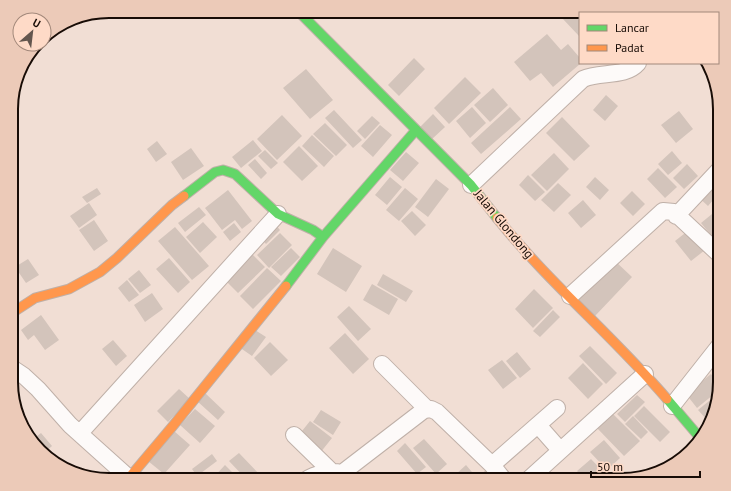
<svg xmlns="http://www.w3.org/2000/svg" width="731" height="491" font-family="'PT Sans',sans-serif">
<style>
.building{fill:#d3c4bb}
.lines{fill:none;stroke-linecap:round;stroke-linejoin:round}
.street-casing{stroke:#bfb0a8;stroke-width:18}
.fast-casing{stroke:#bfb0a8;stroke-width:11}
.slow-casing{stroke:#bfb0a8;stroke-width:11}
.street{stroke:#fdfaf9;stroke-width:16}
.fast{stroke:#63d668;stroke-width:9}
.slow{stroke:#ff974d;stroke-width:9}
.labels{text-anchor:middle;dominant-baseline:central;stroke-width:3.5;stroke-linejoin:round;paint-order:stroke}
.street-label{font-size:13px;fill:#180c06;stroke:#fedac7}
.rim{fill:none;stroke:#180c06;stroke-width:2}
</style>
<rect width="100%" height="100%" fill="#f1ded4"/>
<path class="building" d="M569,12H579L580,13V34L579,36L562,18Z
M547,34L561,50L568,44L580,58V64L553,87L541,73L530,81L514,62Z
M414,58L425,69L399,96L388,85Z
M306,69L333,100L310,119L283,88Z
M465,77L481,93L449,124L434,108Z
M493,88L508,105L490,122L474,105Z
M606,95L618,106L605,121L593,110Z
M472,107L486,123L470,138L456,121Z
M510,107L521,119L481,154L471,143Z
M334,110L362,140L353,148L325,118Z
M679,111L693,129L676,143L661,125Z
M433,114L445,127L431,140L419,128Z
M282,115L302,136L277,160L257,139Z
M372,116L380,123L365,139L357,131Z
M562,117L590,146L574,161L546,133Z
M325,123L347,145L336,156L313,134Z
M380,125L392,135L373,157L361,146Z
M312,135L334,156L324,167L302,146Z
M253,140L262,151L241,168L232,157Z
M157,141L167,154L156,162L147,149Z
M299,146L318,166L302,181L283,162Z
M191,148L204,166L183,180L171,162Z
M265,150L278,163L271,169L258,156Z
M672,151L682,163L668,175L658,164Z
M406,152L419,163L403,181L390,170Z
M554,153L569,169L547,191L531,175Z
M255,159L267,173L261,179L248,165Z
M687,164L698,176L684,189L673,178Z
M658,168L677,187L665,198L647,179Z
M528,175L545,192L535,201L519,185Z
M390,177L402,187L387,205L375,195Z
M595,177L609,190L600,200L586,187Z
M713,177L720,183V192L708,206L696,195Z
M436,179L449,189L428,217L415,207Z
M558,183L571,195L554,212L541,200Z
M97,188L101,194L87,203L82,197Z
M405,188L418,199L399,221L386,210Z
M228,190L252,221L242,229L235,220L222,230L205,208Z
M632,191L645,204L633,216L620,203Z
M583,200L596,215L581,228L568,213Z
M89,203L97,215L79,228L70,216Z
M199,207L206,215L185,232L178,223Z
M412,211L426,225L415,236L401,221Z
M712,214L720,223V234L714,239L701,223Z
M94,220L108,241L94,251L79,230Z
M203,222L217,237L200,253L186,237Z
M234,223L241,232L230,241L223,232Z
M274,223L280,230L266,244L259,236Z
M175,227L209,266L192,280L158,241Z
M689,230L705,250L691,261L675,241Z
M280,233L292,245L269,268L257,255Z
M291,248L300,257L281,276L271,267Z
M333,248L362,266L346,292L317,274Z
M252,254L265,267L238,293L226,281Z
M169,258L190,282L178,293L156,269Z
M28,259L39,275L26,283L15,267Z
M614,260L632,277L595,316L577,299Z
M267,268L281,281L253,309L240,296Z
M139,270L151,285L140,293L128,279Z
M383,274L413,291L406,302L377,285Z
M127,280L139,295L129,302L118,288Z
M372,284L398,299L389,315L363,300Z
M534,289L553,308L533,328L515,309Z
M152,293L163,309L145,322L134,305Z
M349,306L371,329L358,341L337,317Z
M553,310L560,317L540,337L533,331Z
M41,315L59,340L45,350L34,335L28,340L21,330Z
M255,330L266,337L252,356L239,347Z
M345,333L369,359L353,374L329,348Z
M113,340L127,356L116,366L102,349Z
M270,342L288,360L271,376L254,358Z
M590,346L617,373L606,384L579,356Z
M517,352L531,369L520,378L506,361Z
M502,360L517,378L503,389L488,370Z
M583,363L603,384L588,399L568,378Z
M711,374L720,386L719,390L697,408L686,394Z
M179,389L190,399L168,422L157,411Z
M205,393L225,412L218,420L197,401Z
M637,395L645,402L625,422L617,414Z
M714,397L716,399L708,421L698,410Z
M644,406L670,432L660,442L634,416Z
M195,409L215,426L200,443L180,425Z
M321,410L341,422L333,435L313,422Z
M612,413L640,441L624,456L597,428Z
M633,416L648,432L641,439L625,424Z
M310,421L332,438L320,453L298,436Z
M174,431L190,445L164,474L148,461Z
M41,433L52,446L44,453L32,440Z
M424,439L447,464L436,474L413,448Z
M604,440L620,458L607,470L590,452Z
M405,443L426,467L417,474L397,451Z
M239,453L263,478L260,480H247L229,461Z
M212,454L217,461L197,476L192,469Z
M591,459L611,480H585L577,471Z
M225,465L240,480H211Z
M466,465L477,478L486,470L494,480H459L455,475Z"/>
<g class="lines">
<g class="street-casing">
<path id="street" d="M471,185L583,79C600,71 625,78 638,63
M676,216L720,169
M570,296L663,211L674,212L720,255
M382,364L427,409
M12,368L24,376L38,389L70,425L129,478
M672,406L720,345
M538,425L560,450
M80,433L278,214
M294,435L333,473
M492,465L557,408
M342,473L424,410L431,409L437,412L492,465L504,480
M306,480C315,474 330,470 341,473C345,473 349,478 352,480
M528,480L645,374"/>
</g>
<g class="fast-casing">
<path id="fast" d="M301,14L471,185L497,218
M184,196L215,172L223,170L235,174L278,214L313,230L323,237L416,130
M286,286L323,237
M667,399L701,439"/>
</g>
<g class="slow-casing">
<path id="slow" d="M497,218C549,283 613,336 667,399
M12,313L35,298L69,289L100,272L117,258L172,205L184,196
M131,480L129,478L172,427L286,286"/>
</g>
<use href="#street" class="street"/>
<use href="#fast" class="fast"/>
<use href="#slow" class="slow"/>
</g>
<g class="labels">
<g class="street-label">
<text transform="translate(504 224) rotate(50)">Jalan Glondong</text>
</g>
</g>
<path d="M0 0H731V491H0ZM109 18H622A91 91 0 0 1 713 109V382A91 91 0 0 1 622 473H109A91 91 0 0 1 18 382V109A91 91 0 0 1 109 18Z" fill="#eccab8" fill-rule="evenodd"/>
<path class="rim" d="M109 18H622A91 91 0 0 1 713 109V382A91 91 0 0 1 622 473H109A91 91 0 0 1 18 382V109A91 91 0 0 1 109 18Z"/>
<rect x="579" y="12" width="140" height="52" fill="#fedac7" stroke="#a2887a"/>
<rect x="587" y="25" width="20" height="6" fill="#63d668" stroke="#a2887a"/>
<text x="615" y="32" font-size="12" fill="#180c06">Lancar</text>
<rect x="587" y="45" width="20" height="6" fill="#ff974d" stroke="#a2887a"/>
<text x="615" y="52" font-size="12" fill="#180c06">Padat</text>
<g transform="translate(32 32) rotate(28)"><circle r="19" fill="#fedac7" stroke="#a2887a"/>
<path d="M0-3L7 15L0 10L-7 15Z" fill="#64564e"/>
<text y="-6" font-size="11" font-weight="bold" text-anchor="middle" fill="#180c06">U</text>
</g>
<path d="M591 471v6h109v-6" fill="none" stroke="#180c06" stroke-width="2"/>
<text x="597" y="471" font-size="12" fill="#180c06" stroke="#fedac7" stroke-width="3" paint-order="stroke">50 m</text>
</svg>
